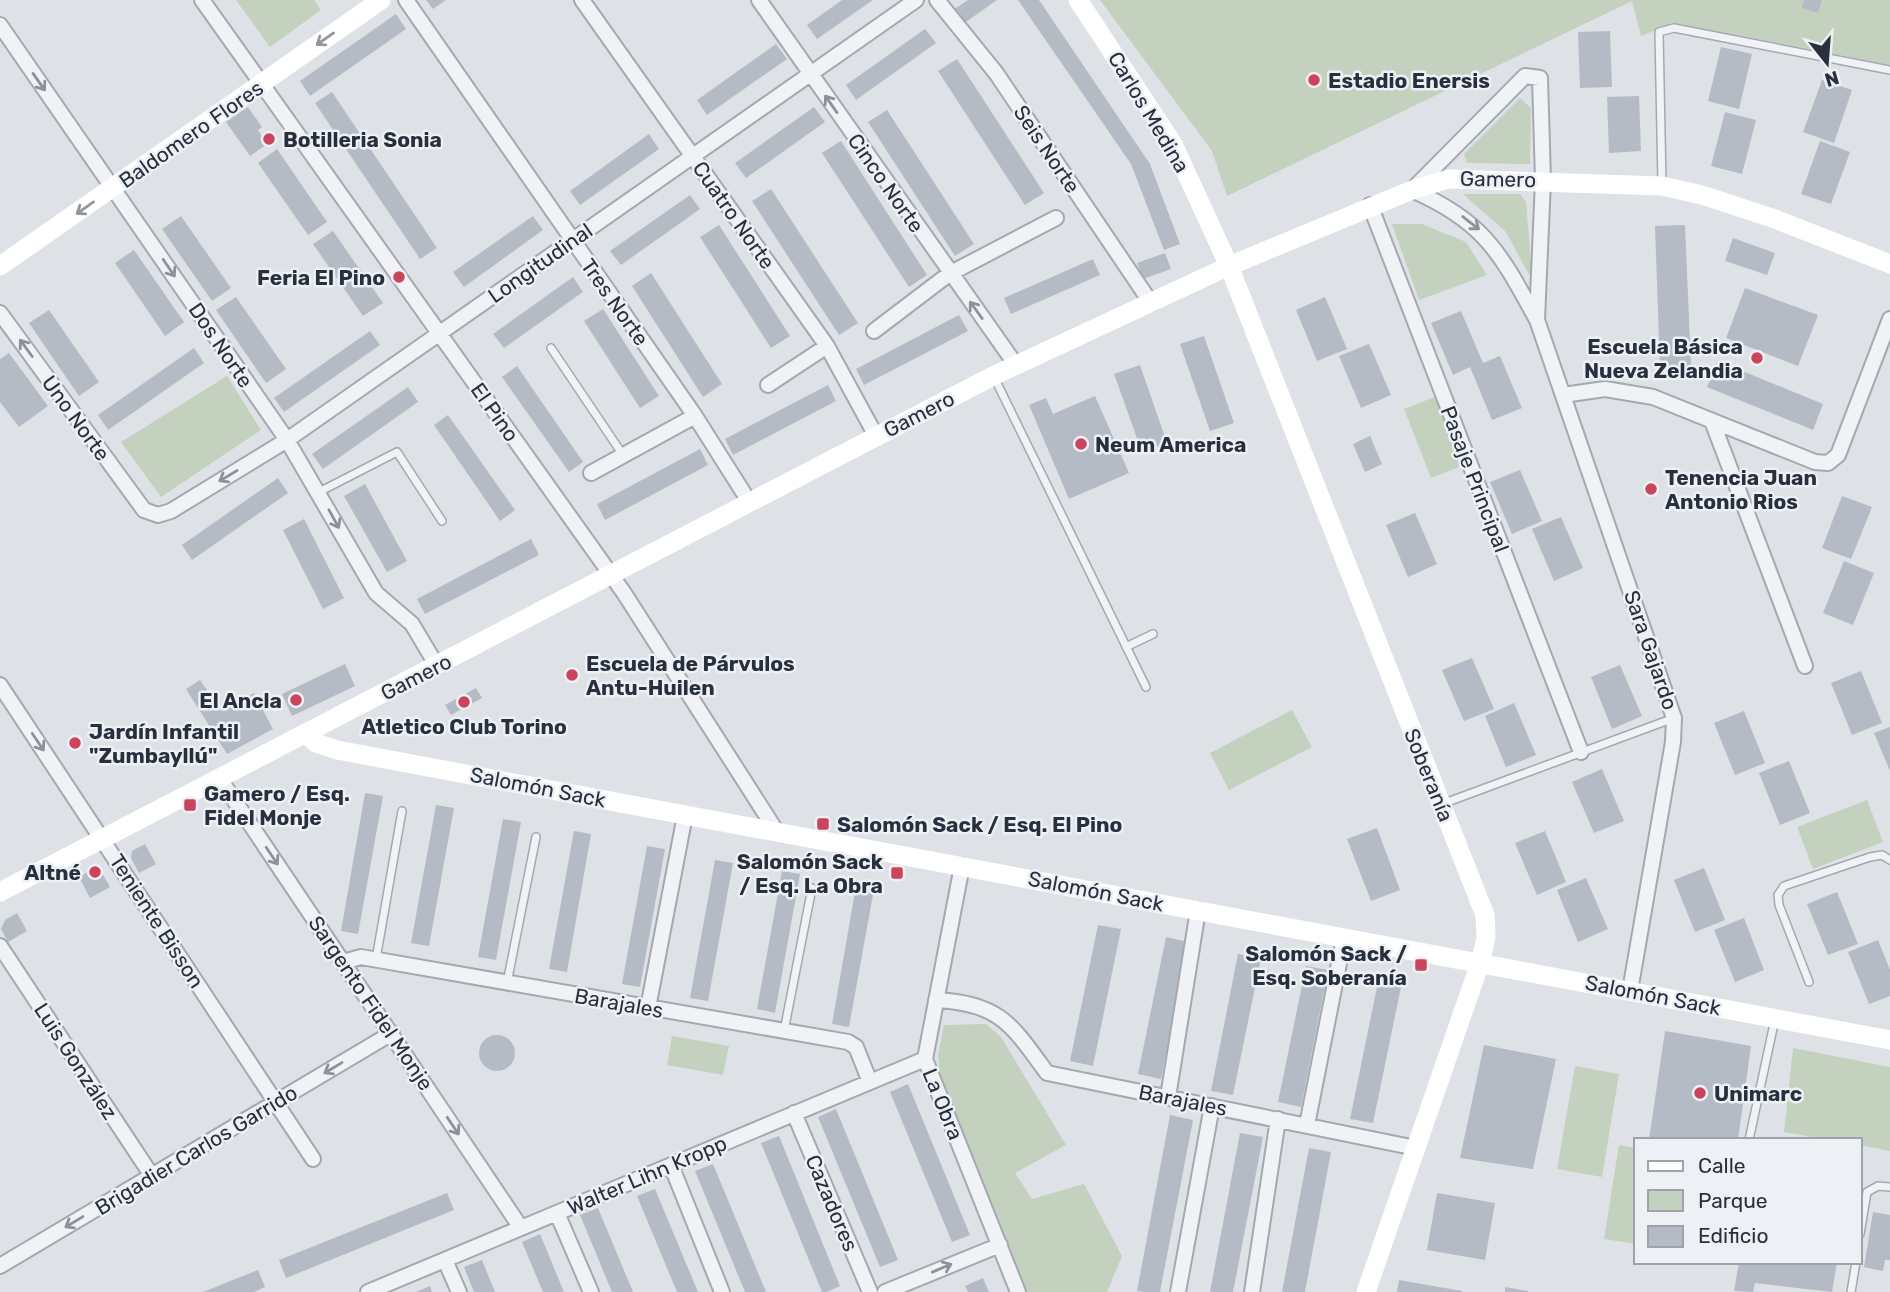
<svg xmlns="http://www.w3.org/2000/svg" width="1890" height="1292" font-family="Rubik,sans-serif">
<style>
.green{fill:#c4d1bf}
.building{fill:#b5bbc4}
.lines{fill:none;stroke-linecap:round;stroke-linejoin:round}
.lane-casing{stroke:#a4a9b1;stroke-width:10}
.street-casing{stroke:#a4a9b1;stroke-width:18}
.lane{stroke:#f0f2f6;stroke-width:7}
.street{stroke:#f0f2f6;stroke-width:14}
.secondary{stroke:#fff;stroke-width:19}
.oneway{stroke:#94989e}
.oneway2{stroke:#8c919a}
.poi-dot{fill:#ca455c;stroke:#edf0f5;stroke-width:2.5}
.labels{text-anchor:middle;dominant-baseline:central;stroke-width:5;stroke-linejoin:round;paint-order:stroke}
.poi-label{font-size:21px;font-weight:bold;fill:#28303d;stroke:#edf0f5;text-anchor:start}
.street-label{font-size:21px;fill:#28303d;stroke:#edf0f5}
</style>
<rect width="100%" height="100%" fill="#dee2e7"/>
<path class="green" d="M236,0H314L321,10L270,47Z
M1100,0H1890V65L1674,23L1641,36L1632,1L1227,196L1212,151Z
M1520,98L1531,108L1530,164L1467,163L1464,154Z
M1463,194H1520L1526,202L1532,274L1528,273L1506,232Z
M1392,224H1422L1466,242L1487,275L1419,300Z
M227,376L261,430L161,497L121,442Z
M1442,394L1469,463L1431,478L1404,409Z
M1292,710L1312,747L1229,790L1210,753Z
M1867,800L1883,842L1813,869L1797,827Z
M986,1024L1001,1037L1066,1145L1015,1173L1032,1199L1084,1184L1122,1256L1107,1292H1026L940,1074L938,1055L944,1025Z
M672,1036L729,1046L723,1075L667,1065Z
M1793,1048L1890,1067V1151L1860,1145V1140H1828L1784,1132Z
M1575,1066L1619,1074L1602,1177L1557,1169Z
M1619,1145L1636,1148V1244L1604,1239Z"/>
<path class="building" d="M426,0H446L433,9Z
M842,0H873L817,39L807,25Z
M968,0H997L963,24L953,10Z
M1018,0H1039L1150,164L1180,244L1164,250L1131,164Z
M1804,0H1822L1818,13L1802,8Z
M396,14L406,29L310,96L300,81Z
M925,29L936,43L856,100L846,85Z
M1610,31L1612,87L1580,88L1578,32Z
M776,44L787,59L707,115L697,100Z
M1721,47L1752,54L1739,109L1708,101Z
M957,59L1044,193L1025,205L938,71Z
M1822,80L1852,90L1834,143L1803,132Z
M332,92L437,248L420,259L315,103Z
M1639,96L1641,151L1609,153L1607,97Z
M248,107L262,127L258,130L267,144L250,156L226,122Z
M814,107L825,122L746,178L735,163Z
M887,110L974,244L955,256L868,122Z
M1725,112L1756,120L1742,174L1711,166Z
M649,134L659,149L580,205L570,191Z
M841,141L927,275L909,287L822,153Z
M1820,141L1850,152L1831,204L1801,194Z
M277,149L327,222L308,235L258,163Z
M771,189L858,323L839,335L752,201Z
M690,195L700,209L621,265L610,251Z
M181,216L231,288L212,301L162,229Z
M533,216L543,230L464,287L453,272Z
M719,225L790,336L771,348L700,237Z
M1685,225L1691,366L1660,367L1655,226Z
M333,231L383,303L363,316L313,244Z
M1733,238L1775,253L1767,275L1725,261Z
M134,250L184,322L165,336L115,263Z
M1165,253L1171,269L1143,279L1137,263Z
M1093,259L1100,275L1011,314L1004,298Z
M651,273L722,384L703,397L632,286Z
M573,277L583,292L504,348L493,334Z
M1745,288L1818,315L1798,366L1726,338Z
M236,297L286,369L266,383L216,310Z
M1325,297L1347,349L1317,361L1296,310Z
M603,309L659,396L640,408L584,321Z
M49,310L99,382L79,396L29,323Z
M1461,311L1483,363L1500,356L1522,408L1492,420L1470,367L1453,375L1431,323Z
M959,315L968,331L864,385L856,369Z
M370,331L380,345L284,412L274,398Z
M1204,336L1234,423L1210,431L1180,344Z
M1369,344L1391,395L1361,408L1339,356Z
M194,348L204,363L108,430L98,415Z
M9,353L48,406L19,427L0,402V359Z
M1718,361L1823,404L1813,430L1707,387Z
M1140,365L1167,443L1142,452L1114,374Z
M517,366L583,462L569,472L502,377Z
M828,385L836,401L733,455L725,439Z
M408,387L418,402L323,469L312,454Z
M1095,396L1129,473L1069,499L1029,405L1046,398L1053,414Z
M448,415L515,510L500,521L434,425Z
M1370,436L1382,464L1365,472L1353,444Z
M700,449L708,465L605,520L597,504Z
M1520,470L1542,521L1512,534L1490,482Z
M278,478L288,493L192,560L182,545Z
M365,484L407,561L387,572L344,496Z
M1842,496L1872,507L1851,559L1822,548Z
M1415,513L1437,564L1408,577L1386,525Z
M1561,517L1583,568L1554,581L1532,529Z
M304,519L344,598L323,609L283,530Z
M531,539L539,555L425,614L417,599Z
M1844,561L1874,573L1853,625L1823,613Z
M1472,658L1494,709L1464,721L1442,670Z
M345,664L355,686L292,716L282,694Z
M1620,665L1642,716L1612,729L1591,677Z
M1861,671L1882,723L1852,735L1831,683Z
M200,680L221,711L254,693L273,729L227,754L186,689Z
M476,688L482,698L451,715L445,705Z
M1514,703L1536,755L1506,767L1485,716Z
M1744,711L1765,763L1735,775L1714,723Z
M1890,727V771L1874,733Z
M1789,761L1810,813L1780,825L1759,773Z
M1602,769L1624,821L1594,833L1572,782Z
M365,793L383,796L358,934L341,931Z
M436,805L454,808L429,946L411,943Z
M503,819L521,822L496,960L478,957Z
M1377,828L1400,890L1371,901L1347,839Z
M574,831L591,834L567,972L549,969Z
M1545,831L1566,882L1537,895L1515,843Z
M145,844L156,864L139,873L131,858L132,851Z
M647,846L665,849L640,987L622,984Z
M715,860L733,863L708,1001L690,998Z
M98,866L110,887L90,898L79,877Z
M1704,868L1725,920L1695,932L1674,880Z
M782,871L800,874L775,1013L757,1009Z
M1586,878L1608,929L1578,942L1557,890Z
M856,886L874,889L849,1027L832,1024Z
M1837,892L1858,944L1828,955L1807,904Z
M17,913L27,931L8,942L1,929L5,920Z
M1744,918L1764,970L1735,982L1714,930Z
M1098,925L1121,929L1093,1066L1070,1061Z
M1166,937L1188,942L1161,1079L1138,1074Z
M1878,940L1890,970V996L1869,1004L1848,952Z
M1238,954L1261,958L1233,1095L1211,1091Z
M1306,966L1328,970L1301,1107L1278,1102Z
M1378,982L1401,987L1373,1123L1350,1119Z
M1665,1031L1751,1046L1738,1140H1649Z
M479 1053a18 18 0 1 1 36 0a18 18 0 1 1-36 0Z
M1484,1045L1556,1059L1533,1169L1460,1158Z
M908,1084L970,1235L952,1242L890,1092Z
M836,1109L898,1260L880,1267L818,1117Z
M1170,1115L1193,1120L1160,1292H1145L1137,1291Z
M1240,1133L1263,1137L1233,1292H1210Z
M779,1136L840,1286L827,1292H822L761,1143Z
M1309,1148L1331,1152L1305,1292H1282Z
M713,1164L766,1292H745L695,1171Z
M655,1189L698,1292H677L637,1196Z
M447,1193L454,1210L286,1278L279,1260Z
M1437,1193L1495,1203L1485,1260L1427,1250Z
M598,1208L633,1292H612L580,1215Z
M1873,1212L1890,1215V1260H1885L1883,1271L1864,1267Z
M540,1234L564,1292H543L522,1242Z
M482,1260L495,1292H474L464,1267Z
M1739,1262H1837L1832,1292L1755,1283L1753,1292L1734,1291Z
M258,1270L265,1287L254,1292H203Z
M983,1278L989,1292H968L965,1286Z
M1399,1280L1462,1291V1292H1397Z
M430,1286L432,1292H416Z
M1505,1287L1528,1291V1292H1505Z"/>
<g class="lines">
<g class="lane-casing">
<path id="lane" d="M1662,184L1659,32L1674,28L1890,70
M551,348L623,455
M994,377L1146,687
M319,492L397,452L442,521
M1126,647L1153,634
M1442,804L1674,718
M376,959L402,811
M1809,982L1779,905L1778,895L1784,886L1870,857L1882,855L1890,860
M507,983L536,837
M784,1031L812,888
M1749,1140L1775,1019
M1860,1234L1867,1192L1878,1186L1890,1187
M1851,1292L1856,1262"/>
</g>
<g class="street-casing">
<path id="street" d="M202,0L624,593L777,832
M406,0L695,416L750,503
M582,0L827,346L876,436
M759,0L1016,365
M937,0L996,73L1151,303
M0,25L287,440L376,593L412,624L437,666
M1370,205L1581,752
M0,313L144,510L158,515L171,511L287,440L916,0
M1537,320L1543,180L1540,78L1525,76L1412,190C1485,222 1500,253 1537,320L1674,718L1673,742L1630,991
M874,331L949,274L1056,218
M768,385L827,346
M1563,395L1605,389L1653,397L1815,462L1828,463L1838,455L1890,319
M1712,421L1805,666
M591,473L695,416
M0,685L313,1159
M220,779L521,1228
M962,866L925,1059L1018,1292
M0,946L152,1176
M343,962L361,957L848,1042L856,1047L870,1082
M936,1000C1000,1003 1012,1025 1047,1073L1416,1148
M648,1008L685,815
M1168,1097L1198,910
M794,1113L870,1292
M1307,1125L1344,938
M671,1165L722,1292
M557,1213L591,1292
M445,1260L459,1292
M0,1266L392,1033
M368,1292L925,1059
M885,1292L1000,1245
M1178,1292L1212,1106
M1252,1292L1278,1119"/>
</g>
<use href="#lane" class="lane"/>
<use href="#street" class="street"/>
<path class="secondary" d="M1078,0L1173,144L1229,266L1485,915L1486,938L1480,963L1366,1292
M0,266L381,0
M306,734L316,743L337,750L1890,1040
M0,892L993,376L1229,266L1412,190L1449,179L1662,186L1702,195L1775,219L1890,264"/>
</g>
<defs><path id="oneway-shaft" d="M-6 0H5M1.5-3L5.5 0L1.5 3" fill="none" stroke-width="1.6" stroke-linecap="round" stroke-linejoin="round" transform="scale(1.75)"/></defs>
<g class="oneway">
<use href="#oneway-shaft" transform="translate(325 39) rotate(145)"/>
<use href="#oneway-shaft" transform="translate(85 208) rotate(145)"/>
</g>
<g class="oneway2">
<use href="#oneway-shaft" transform="translate(39 82) rotate(55)"/>
<use href="#oneway-shaft" transform="translate(831 104) rotate(-125)"/>
<use href="#oneway-shaft" transform="translate(1471 223) rotate(38)"/>
<use href="#oneway-shaft" transform="translate(169 268) rotate(56)"/>
<use href="#oneway-shaft" transform="translate(976 310) rotate(-126)"/>
<use href="#oneway-shaft" transform="translate(26 348) rotate(-126)"/>
<use href="#oneway-shaft" transform="translate(228 476) rotate(149)"/>
<use href="#oneway-shaft" transform="translate(334 519) rotate(61)"/>
<use href="#oneway-shaft" transform="translate(38 742) rotate(56)"/>
<use href="#oneway-shaft" transform="translate(272 856) rotate(56)"/>
<use href="#oneway-shaft" transform="translate(333 1068) rotate(149)"/>
<use href="#oneway-shaft" transform="translate(453 1126) rotate(56)"/>
<use href="#oneway-shaft" transform="translate(74 1222) rotate(149)"/>
<use href="#oneway-shaft" transform="translate(942 1268) rotate(-23)"/>
</g>
<g class="poi-dot">
<circle cx="1314" cy="80" r="7"/>
<circle cx="269" cy="139" r="7"/>
<circle cx="399" cy="277" r="7"/>
<circle cx="1757" cy="358" r="7"/>
<circle cx="1081" cy="444" r="7"/>
<circle cx="1651" cy="489" r="7"/>
<circle cx="572" cy="675" r="7"/>
<circle cx="296" cy="700" r="7"/>
<circle cx="464" cy="702" r="7"/>
<circle cx="75" cy="743" r="7"/>
<rect x="183" y="798" width="14" height="14" rx="3.5"/>
<rect x="816" y="817" width="14" height="14" rx="3.5"/>
<circle cx="95" cy="872" r="7"/>
<rect x="890" y="866" width="14" height="14" rx="3.5"/>
<rect x="1414" y="958" width="14" height="14" rx="3.5"/>
<circle cx="1700" cy="1093" r="7"/>
</g>
<g class="labels">
<g class="poi-label">
<text x="1328" y="80">Estadio Enersis</text>
<text x="283" y="139">Botilleria Sonia</text>
<text x="385" y="277" text-anchor="end">Feria El Pino</text>
<text x="1743" y="346" text-anchor="end">Escuela Básica<tspan x="1743" dy="24">Nueva Zelandia</tspan></text>
<text x="1095" y="444">Neum America</text>
<text x="1665" y="477">Tenencia Juan<tspan x="1665" dy="24">Antonio Rios</tspan></text>
<text x="586" y="663">Escuela de Párvulos<tspan x="586" dy="24">Antu-Huilen</tspan></text>
<text x="282" y="700" text-anchor="end">El Ancla</text>
<text x="464" y="726" text-anchor="middle">Atletico Club Torino</text>
<text x="89" y="731">Jardín Infantil<tspan x="89" dy="24">"Zumbayllú"</tspan></text>
<text x="204" y="793">Gamero / Esq.<tspan x="204" dy="24">Fidel Monje</tspan></text>
<text x="837" y="824">Salomón Sack / Esq. El Pino</text>
<text x="883" y="861" text-anchor="end">Salomón Sack<tspan x="883" dy="24">/ Esq. La Obra</tspan></text>
<text x="81" y="872" text-anchor="end">Altné</text>
<text x="1407" y="953" text-anchor="end">Salomón Sack /<tspan x="1407" dy="24">Esq. Soberanía</tspan></text>
<text x="1714" y="1093">Unimarc</text>
</g>
<g class="street-label">
<text transform="translate(1149 112) rotate(59)">Carlos Medina</text>
<text transform="translate(191 134) rotate(-35)">Baldomero Flores</text>
<text transform="translate(1047 149) rotate(56)">Seis Norte</text>
<text transform="translate(1498 179) rotate(1)">Gamero</text>
<text transform="translate(886 183) rotate(55)">Cinco Norte</text>
<text transform="translate(734 215) rotate(55)">Cuatro Norte</text>
<text transform="translate(540 263) rotate(-35)">Longitudinal</text>
<text transform="translate(615 302) rotate(55)">Tres Norte</text>
<text transform="translate(221 345) rotate(56)">Dos Norte</text>
<text transform="translate(495 412) rotate(55)">El Pino</text>
<text transform="translate(919 414) rotate(-27)">Gamero</text>
<text transform="translate(76 418) rotate(54)">Uno Norte</text>
<text transform="translate(1475 479) rotate(69)">Pasaje Principal</text>
<text transform="translate(1651 650) rotate(71)">Sara Gajardo</text>
<text transform="translate(416 677) rotate(-27)">Gamero</text>
<text transform="translate(1429 775) rotate(68)">Soberanía</text>
<text transform="translate(538 787) rotate(11)">Salomón Sack</text>
<text transform="translate(1096 891) rotate(11)">Salomón Sack</text>
<text transform="translate(157 921) rotate(57)">Teniente Bisson</text>
<text transform="translate(1653 995) rotate(11)">Salomón Sack</text>
<text transform="translate(371 1003) rotate(56)">Sargento Fidel Monje</text>
<text transform="translate(619 1003) rotate(10)">Barajales</text>
<text transform="translate(76 1061) rotate(57)">Luis González</text>
<text transform="translate(1183 1100) rotate(11)">Barajales</text>
<text transform="translate(943 1104) rotate(68)">La Obra</text>
<text transform="translate(196 1150) rotate(-31)">Brigadier Carlos Garrido</text>
<text transform="translate(647 1175) rotate(-23)">Walter Lihn Kropp</text>
<text transform="translate(832 1203) rotate(67)">Cazadores</text>
</g>
</g>
<rect x="1634" y="1138" width="228" height="126" fill="#edf0f5" stroke="#9ea3ab" stroke-width="2"/>
<rect x="1648" y="1161" width="35" height="10" fill="#ffffff" stroke="#9ea3ab" stroke-width="2"/>
<text x="1698" y="1173" font-size="21" fill="#28303d">Calle</text>
<rect x="1648" y="1190" width="35" height="21" fill="#c4d1bf" stroke="#9ea3ab" stroke-width="2"/>
<text x="1698" y="1208" font-size="21" fill="#28303d">Parque</text>
<rect x="1648" y="1226" width="35" height="21" fill="#b5bbc4" stroke="#9ea3ab" stroke-width="2"/>
<text x="1698" y="1243" font-size="21" fill="#28303d">Edificio</text>
<g transform="translate(1827 63) rotate(163)" stroke="#edf0f5" stroke-width="5" paint-order="stroke">
<path d="M0-5L12 26L0 18L-12 26Z" fill="#28303d"/>
<text y="-10" font-size="19" font-weight="bold" text-anchor="middle" fill="#28303d">N</text>
</g>
</svg>
